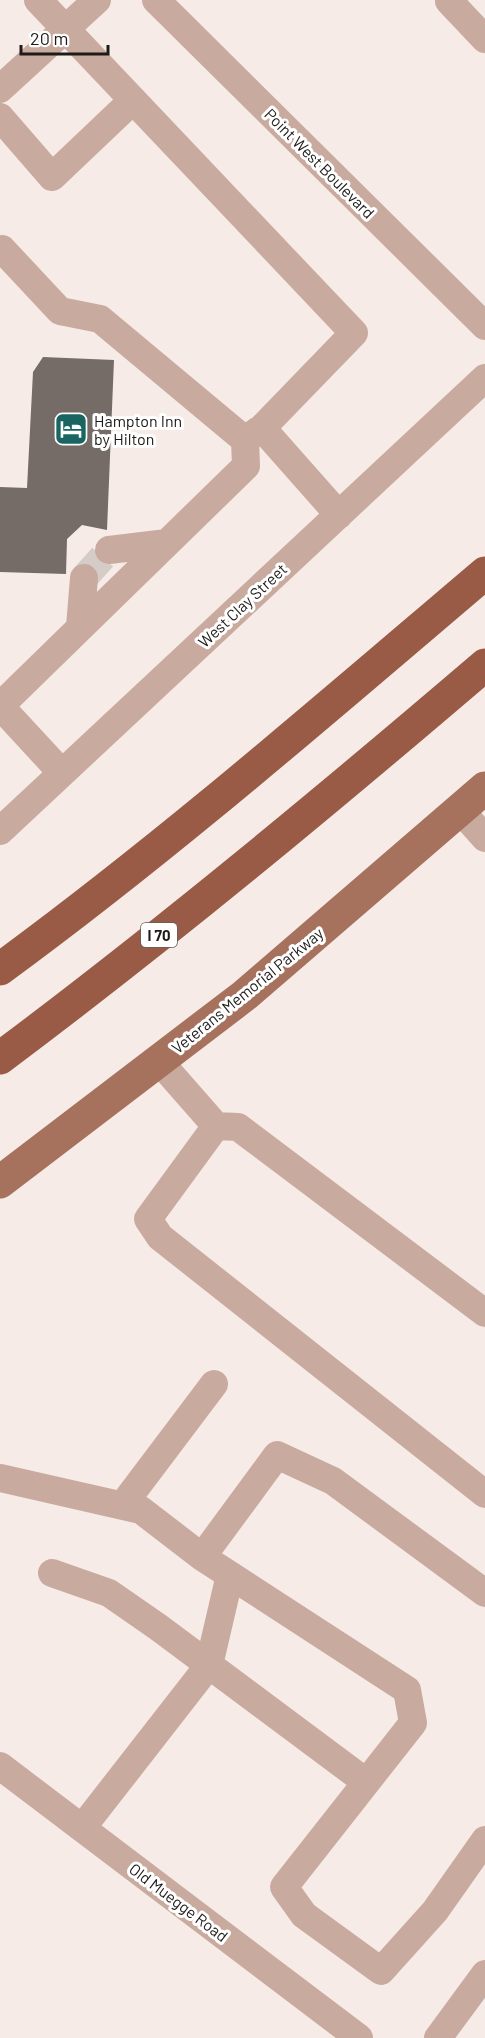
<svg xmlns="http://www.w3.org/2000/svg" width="485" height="2038" font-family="Barlow,sans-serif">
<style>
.building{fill:#756c68}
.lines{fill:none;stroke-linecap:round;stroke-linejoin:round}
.minor-tunnel{stroke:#d5ccc8;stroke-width:28;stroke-dasharray:28 14;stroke-linecap:butt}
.minor{stroke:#c9aa9f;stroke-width:28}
.major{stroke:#a6715d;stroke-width:33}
.highway{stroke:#995b45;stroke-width:33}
.labels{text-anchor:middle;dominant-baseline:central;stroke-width:6;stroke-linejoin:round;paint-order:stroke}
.shield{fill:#fff;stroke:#615f5d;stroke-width:1.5}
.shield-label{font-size:15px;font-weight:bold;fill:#1d1a18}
.street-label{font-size:16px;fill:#1d1a18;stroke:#fff}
.poi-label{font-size:16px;fill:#1d1a18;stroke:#fff;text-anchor:start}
</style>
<rect width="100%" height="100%" fill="#f6ebe7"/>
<path class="building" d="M43,357L114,360L107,530L82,525L67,539L66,574L0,572V487L27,488L33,372Z"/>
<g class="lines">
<path class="minor-tunnel" d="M84,578L109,550"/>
<path class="minor" d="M38,0L354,333L262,428L339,515
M156,0L485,326
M449,1L485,39
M0,89L97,0
M0,117L52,177L133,100
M0,251L2,249L60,311L100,319L245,440L259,430
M109,550L167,543
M80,627L84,578
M0,706L246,466L245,440
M0,706L62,773
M460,810L485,838
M0,831L485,378
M159,1061L216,1126L238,1127L485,1313
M216,1126L148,1219L160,1237L485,1494
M0,1478L141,1510L202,1557L230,1575L209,1665L82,1828
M122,1506L214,1384
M202,1557L277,1455L333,1481L485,1593
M52,1573L109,1593L158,1627L366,1782
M230,1575L407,1690L413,1723L284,1887L304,1915L381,1971L435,1911L485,1840
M0,1766L359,2038
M438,2038L485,1974"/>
<path class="major" d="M0,1182L245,995L485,788"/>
<path class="highway" d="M0,969C168,846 326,708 485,573
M0,1058C167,933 327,800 485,665"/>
</g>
<defs>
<g id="hotel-square" transform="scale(1.725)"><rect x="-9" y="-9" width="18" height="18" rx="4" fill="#186562" stroke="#fff"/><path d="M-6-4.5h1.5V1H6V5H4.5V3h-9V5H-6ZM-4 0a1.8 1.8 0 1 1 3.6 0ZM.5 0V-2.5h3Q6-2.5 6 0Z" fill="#fff"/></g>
</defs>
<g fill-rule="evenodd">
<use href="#hotel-square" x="71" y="429"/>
</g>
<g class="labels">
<rect class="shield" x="141" y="923" width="36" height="24" rx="4.5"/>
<g class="shield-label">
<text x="159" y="935">I 70</text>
</g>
<g class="street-label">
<text transform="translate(320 163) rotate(45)">Point West Boulevard</text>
<text transform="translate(242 605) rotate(-43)">West Clay Street</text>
<text transform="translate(247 990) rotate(-39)">Veterans Memorial Parkway</text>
<text transform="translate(179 1902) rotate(37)">Old Muegge Road</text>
</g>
<g class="poi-label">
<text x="94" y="420">Hampton Inn<tspan x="94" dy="18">by Hilton</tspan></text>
</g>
</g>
<path d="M21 45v9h87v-9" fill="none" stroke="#1d1a18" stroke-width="3"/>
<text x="30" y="45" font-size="18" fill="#1d1a18" stroke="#ffffff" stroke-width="4.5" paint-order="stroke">20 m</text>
</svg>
